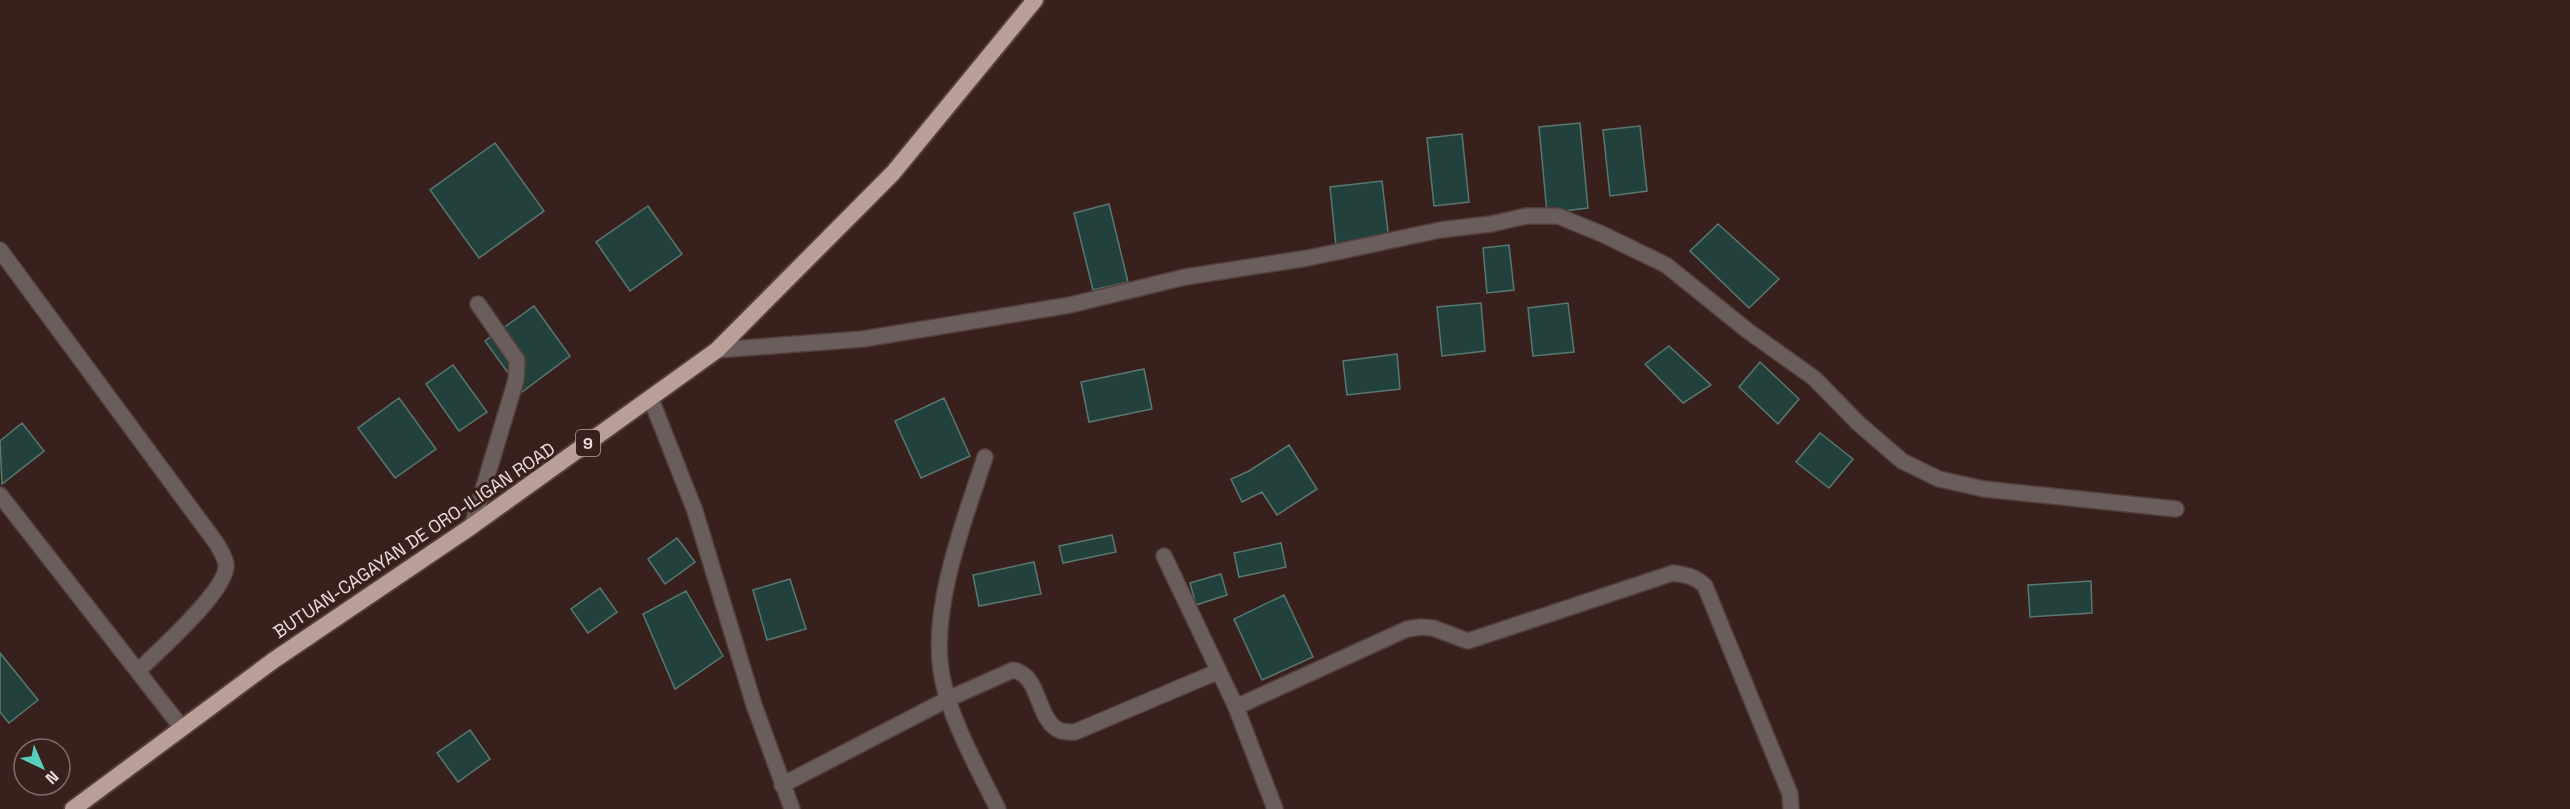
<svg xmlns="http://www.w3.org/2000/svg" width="2570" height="809" font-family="'Space Grotesk',sans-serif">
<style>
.building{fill:#23413c;stroke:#597872;stroke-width:1.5}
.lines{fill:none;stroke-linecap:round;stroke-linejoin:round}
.service-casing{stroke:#553f3a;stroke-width:18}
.minor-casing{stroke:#553f3a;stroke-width:18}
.trunk-casing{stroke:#553f3a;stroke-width:20}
.service{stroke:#6a5e5c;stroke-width:15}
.minor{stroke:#6a5e5c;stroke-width:15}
.trunk{stroke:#ba9e98;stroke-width:16}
.labels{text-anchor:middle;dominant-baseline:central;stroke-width:6;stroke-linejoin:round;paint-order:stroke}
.shield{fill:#38211c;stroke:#b7a5a0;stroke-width:1.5}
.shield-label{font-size:16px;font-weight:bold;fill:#edddd9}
.street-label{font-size:18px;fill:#edddd9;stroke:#38211c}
</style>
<rect width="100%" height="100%" fill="#38211c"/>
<path class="building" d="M1580,123L1588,208L1547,213L1539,127Z
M1640,126L1647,191L1610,196L1603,130Z
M1462,134L1469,202L1434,206L1427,138Z
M495,143L544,211L479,258L430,190Z
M1382,181L1389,240L1336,246L1330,187Z
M1109,204L1128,282L1093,290L1074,213Z
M648,206L682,254L630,291L596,242Z
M1718,224L1779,279L1749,308L1690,251Z
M1509,245L1514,290L1487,293L1483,248Z
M1481,303L1485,351L1442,356L1437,307Z
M1568,303L1574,352L1533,356L1528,308Z
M534,306L570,356L522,392L485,341Z
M1669,346L1711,385L1683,403L1645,364Z
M1397,354L1400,389L1347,395L1343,361Z
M1760,362L1799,399L1778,424L1739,387Z
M453,365L487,412L459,431L426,384Z
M1144,369L1152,409L1089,422L1081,382Z
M399,398L436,449L395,478L358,428Z
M944,398L970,456L921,478L895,421Z
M22,423L44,451L2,484L0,441Z
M1820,433L1853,459L1829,488L1796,462Z
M1289,445L1317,489L1277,515L1262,492L1242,502L1231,479L1249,471Z
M1112,535L1116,552L1063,563L1059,546Z
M677,538L695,562L665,584L648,559Z
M1281,543L1286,567L1239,577L1234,553Z
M1034,562L1041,594L979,606L973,575Z
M1221,574L1227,595L1196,605L1190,583Z
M790,579L806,629L767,640L753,590Z
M2091,581L2092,613L2030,617L2028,585Z
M600,588L617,612L588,633L571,609Z
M686,591L723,656L675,689L643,614Z
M1284,595L1313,657L1262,680L1234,619Z
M0,653L38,700L9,723L0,712Z
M470,730L490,759L458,782L437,753Z"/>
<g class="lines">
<g class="service-casing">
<path id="service" d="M472,526L516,380L517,360L478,304"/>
</g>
<g class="minor-casing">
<path id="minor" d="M0,250L217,544C220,550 226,559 226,565C228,590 157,652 138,671
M717,350L863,339L1070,305L1185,277L1308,258L1440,230L1491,224L1526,216H1558L1602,234L1666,265L1748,331L1814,378L1858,423L1902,461L1939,479L1984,489L2176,509
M651,399L695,511L754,705L792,809
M985,457C965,518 931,606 941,670C947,714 978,769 998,809
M0,495L182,728
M1164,556L1236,707L1275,809
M1236,707L1407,629L1421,627L1433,628L1468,641L1673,573C1686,575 1695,576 1705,586L1790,794L1791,809
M782,785L948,699L1013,670C1042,675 1035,721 1061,731C1065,732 1071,732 1075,732L1219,671"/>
</g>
<g class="trunk-casing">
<path id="trunk" d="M73,809L274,660L472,526L717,350L893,173L1035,0"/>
</g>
<use href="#service" class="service"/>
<use href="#minor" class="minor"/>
<use href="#trunk" class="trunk"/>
</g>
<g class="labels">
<rect class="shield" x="576" y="430" width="24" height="26" rx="4.5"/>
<g class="shield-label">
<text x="588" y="443">9</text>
</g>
<g class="street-label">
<text transform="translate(414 540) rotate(-34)">BUTUAN-CAGAYAN DE ORO-ILIGAN ROAD</text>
</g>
</g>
<g transform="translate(42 767) rotate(136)"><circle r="28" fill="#38211c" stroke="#806c68" stroke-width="1.5"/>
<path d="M0-4.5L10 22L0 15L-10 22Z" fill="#5acebd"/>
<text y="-9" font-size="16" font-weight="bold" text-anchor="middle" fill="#edddd9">N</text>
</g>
</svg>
